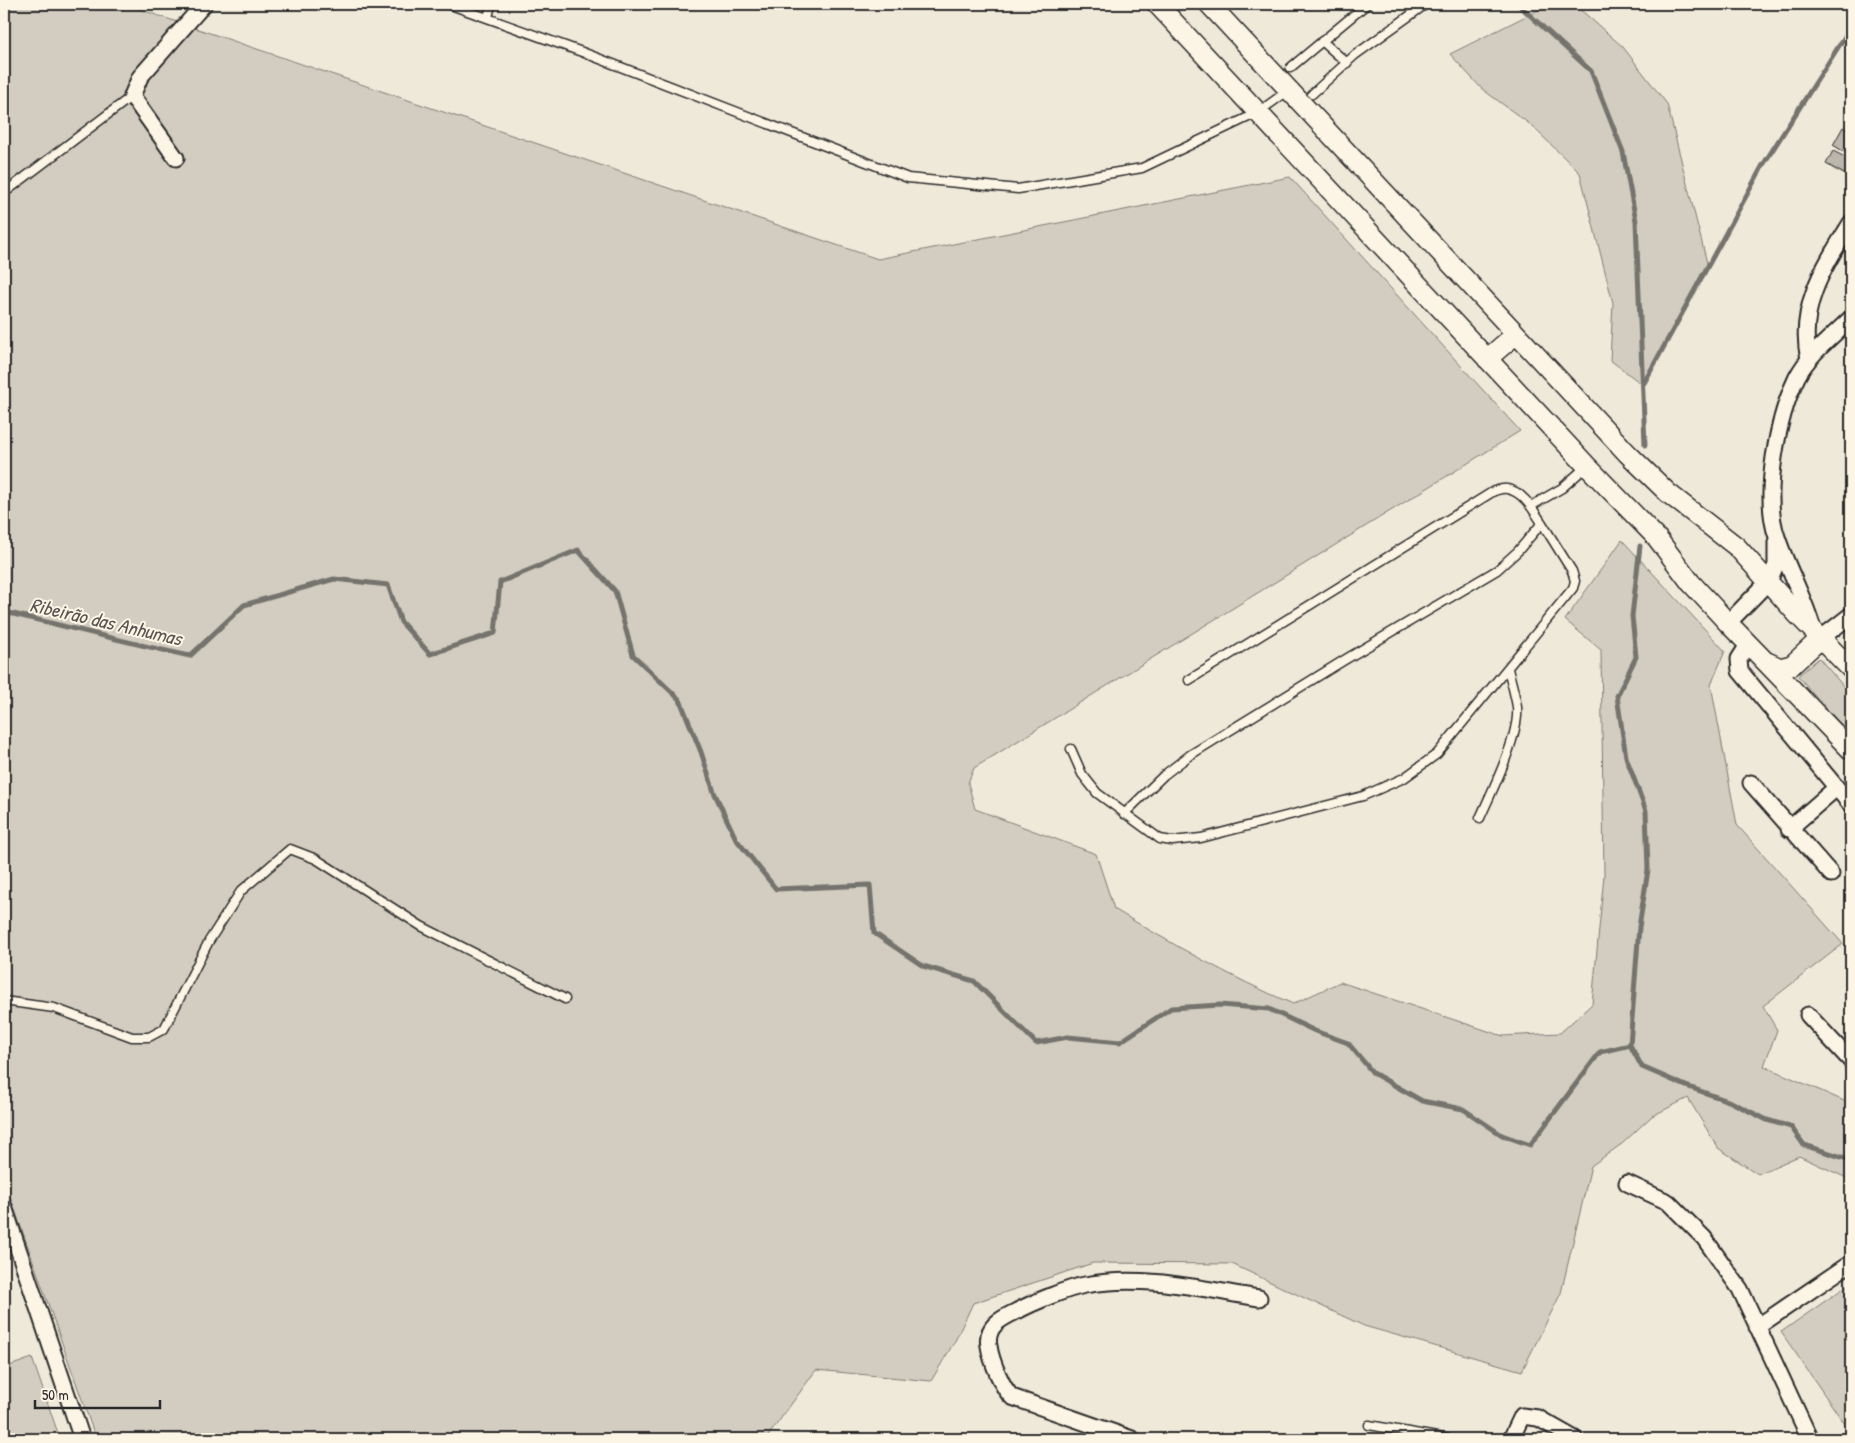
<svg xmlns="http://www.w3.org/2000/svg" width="1855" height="1443" font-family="'Patrick Hand',sans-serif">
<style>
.green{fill:#d2cdc0;stroke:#7e7c76}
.shadow{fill:#0003}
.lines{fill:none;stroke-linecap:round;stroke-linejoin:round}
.stream{stroke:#75736d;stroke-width:5}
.building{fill:#bcb7ac;stroke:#2b2b2b}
.service-casing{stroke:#2b2b2b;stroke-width:11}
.minor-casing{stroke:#2b2b2b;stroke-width:19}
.tertiary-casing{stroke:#2b2b2b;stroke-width:22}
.service{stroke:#fcf5e5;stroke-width:8}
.minor{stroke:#fcf5e5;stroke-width:15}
.tertiary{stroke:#fcf5e5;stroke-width:19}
.labels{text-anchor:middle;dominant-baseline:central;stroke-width:4;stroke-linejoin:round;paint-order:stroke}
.water-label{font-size:20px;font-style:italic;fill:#565552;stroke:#fcf5e5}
</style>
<rect width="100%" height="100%" fill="#efe9da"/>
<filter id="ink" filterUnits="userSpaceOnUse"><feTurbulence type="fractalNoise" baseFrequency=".02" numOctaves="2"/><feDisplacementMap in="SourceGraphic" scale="10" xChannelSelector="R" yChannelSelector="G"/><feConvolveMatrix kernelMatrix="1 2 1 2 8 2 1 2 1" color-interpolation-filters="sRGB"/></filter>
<g filter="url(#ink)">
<path class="green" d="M4,4H124L878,259L1290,177L1520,431L974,768L968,783L975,809L1096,854L1114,909C1172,944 1230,977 1293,1004L1340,982L1503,1036L1560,1033L1592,1004L1604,875L1601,650L1565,620L1622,540L1725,651L1711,685L1737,825L1843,944L1763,1006L1777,1030L1764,1066L1851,1104V1180L1799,1156L1758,1174L1718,1148L1688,1098L1652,1116L1623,1143L1591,1166L1561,1293L1522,1371L1364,1326L1232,1264L1093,1263L973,1303L955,1341L931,1381L816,1370L766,1439H96L4,1179Z
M1550,4H1574L1623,47L1667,104L1708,267L1643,385L1610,360L1613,303L1580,173L1531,125L1482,89L1450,54Z
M1819,658L1851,695V736L1798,676Z
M1851,1283V1433L1781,1332Z
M32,1358L60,1439H4V1368Z"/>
<path class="shadow" d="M1833,152L1851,162V179L1832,169L1827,164Z"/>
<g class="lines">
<path class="stream" d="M1521,7L1591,71L1623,152L1636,221L1645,445
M1644,383L1763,165L1851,27
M4,612C66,626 127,643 190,656L244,605L334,579L388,585L401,622L430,654L495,633L500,582L578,550L615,591L633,655L680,700L701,752L714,792L736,839L776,889L870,885L874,933L923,966L974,981L1036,1043L1068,1037L1120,1042L1171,1008L1220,1005L1269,1009L1315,1031L1348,1043L1373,1073L1422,1101L1463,1109L1502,1135L1530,1145L1600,1052L1630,1045L1642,1067L1686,1086L1731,1102L1767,1120L1791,1127L1804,1145L1851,1160
M1630,1045L1639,927L1648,870L1646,811L1626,757L1617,696L1636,657L1632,616L1640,546"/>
</g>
<path class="building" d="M1843,127L1851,132V156L1833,145Z
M1833,151L1851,160V169L1848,176L1826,164Z"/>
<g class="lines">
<g class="service-casing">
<path id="service" d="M448,4L582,52L908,178L1018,189L1142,168L1257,113L1289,90
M488,18L491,4
M1322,41L1347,63
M1290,68L1367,4
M1312,94L1355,55L1426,4
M4,193L132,96
M1531,506L1562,488L1587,466
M1071,749L1082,774L1097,793L1160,839L1172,841L1201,838L1363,796L1404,778L1437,754L1573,588L1575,581L1572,571L1542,523
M1124,814L1164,775L1190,755L1346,659L1497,570L1518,551L1542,523C1534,511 1523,491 1507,489C1503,488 1498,490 1494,491L1189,680
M1480,818C1492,791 1520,735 1517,707C1515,694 1511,681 1508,669
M4,1001L54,1008L132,1037H149L164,1029L209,941L241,891L290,849L316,859L421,926L565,999
M1369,1425L1448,1439"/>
</g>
<g class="minor-casing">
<path id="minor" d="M176,158L132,96L140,77L204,4
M1809,359C1797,307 1825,265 1851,223
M1728,623L1769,581L1776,565V542
M1813,629C1804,597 1787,568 1777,537C1762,495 1778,416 1797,377C1809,354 1833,336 1851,318
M1820,639L1851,615
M1748,645L1739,659L1740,671L1851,805
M1751,783L1831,874
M1789,829L1836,788
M1808,1015L1851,1061
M1627,1183L1668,1202L1704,1238L1740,1289L1810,1439
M4,1207L82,1439
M1757,1327L1851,1263
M1132,1439L1012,1397C1002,1388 991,1360 989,1346C985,1326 1002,1318 1017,1311C1032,1303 1068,1288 1085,1285C1142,1274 1202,1289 1259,1298
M1511,1439L1522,1416L1538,1418L1575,1439"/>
</g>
<g class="tertiary-casing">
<path id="tertiary" d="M1157,4L1587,466L1657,538L1691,583L1728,623L1851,750
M1209,4L1628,454L1668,493L1737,547L1796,613L1851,669
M1487,359L1516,334
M1767,662L1780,668L1792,665L1820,639"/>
</g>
<use href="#service" class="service"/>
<use href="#minor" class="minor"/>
<use href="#tertiary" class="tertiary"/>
</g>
</g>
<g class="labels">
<g class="water-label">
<text transform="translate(106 621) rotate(13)">Ribeirão das Anhumas</text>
</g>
</g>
<rect width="1855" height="1443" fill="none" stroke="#fcf5e5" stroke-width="20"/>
<rect x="10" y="10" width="1835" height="1423" fill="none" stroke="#2b2b2b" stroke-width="2" filter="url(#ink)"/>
<path d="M35 1400v8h125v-8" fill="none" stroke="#2b2b2b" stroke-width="2.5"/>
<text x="42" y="1400" font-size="15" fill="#2b2b2b" stroke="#fcf5e5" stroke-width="4" paint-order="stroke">50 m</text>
</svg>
